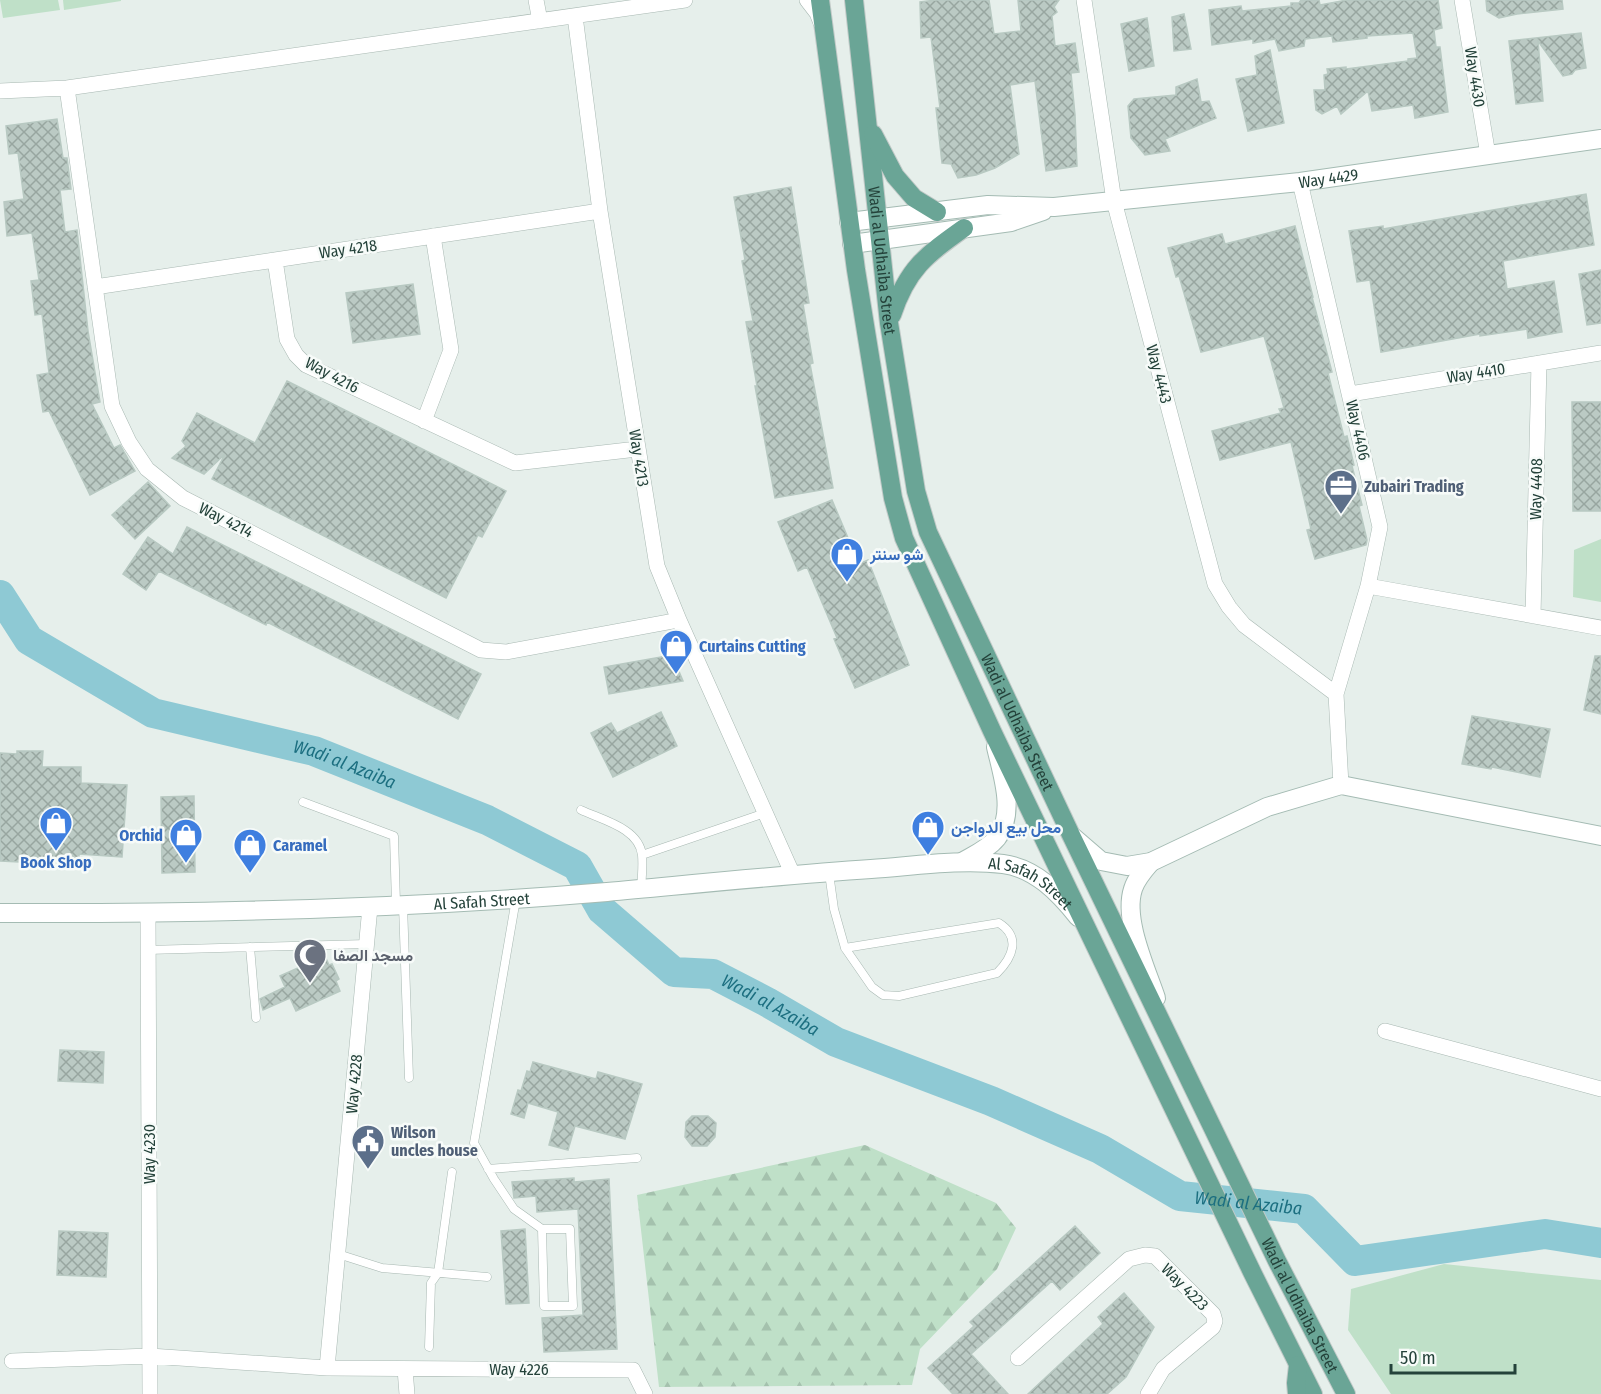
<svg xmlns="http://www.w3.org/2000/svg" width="1601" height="1394" font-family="'Fira Sans Condensed',Vazirmatn,sans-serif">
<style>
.green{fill:#bfe0c8}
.forest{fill:url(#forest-firs)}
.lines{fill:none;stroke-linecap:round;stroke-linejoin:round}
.river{stroke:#8ec9d4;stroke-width:30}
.building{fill:url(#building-cross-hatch);stroke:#b8c9c2;stroke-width:1.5}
.lane-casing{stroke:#a8b8b2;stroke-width:9}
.street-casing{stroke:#a8b8b2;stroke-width:16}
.secondary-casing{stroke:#a4bbb3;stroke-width:20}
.primary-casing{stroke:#c2cac8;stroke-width:20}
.lane{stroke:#fff;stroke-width:8}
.street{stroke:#fff;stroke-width:15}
.secondary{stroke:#fff;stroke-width:18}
.primary{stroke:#6aa596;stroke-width:18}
.labels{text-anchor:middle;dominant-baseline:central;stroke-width:5;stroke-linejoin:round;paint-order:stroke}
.street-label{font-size:16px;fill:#24423a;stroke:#f7fbf9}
.service-label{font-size:16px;font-weight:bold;fill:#4e5e75;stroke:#f7fbf9;text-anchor:start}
.shop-label{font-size:16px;font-weight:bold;fill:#366cbe;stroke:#f7fbf9;text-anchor:start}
.worship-label{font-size:16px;font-weight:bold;fill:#5b616d;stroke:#f7fbf9;text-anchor:start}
.water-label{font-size:18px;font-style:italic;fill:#1c6f80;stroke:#f7fbf9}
</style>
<defs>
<pattern id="forest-firs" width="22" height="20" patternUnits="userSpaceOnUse" patternTransform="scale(1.5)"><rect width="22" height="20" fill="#bfe0c8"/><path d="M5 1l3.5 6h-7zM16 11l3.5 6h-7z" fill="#a4c1ad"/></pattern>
<pattern id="building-cross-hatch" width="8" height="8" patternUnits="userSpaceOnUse" patternTransform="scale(1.5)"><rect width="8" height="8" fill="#bbcac4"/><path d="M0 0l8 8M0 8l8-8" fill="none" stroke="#98a6a0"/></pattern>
</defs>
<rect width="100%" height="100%" fill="#e6efeb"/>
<path class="green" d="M0,0H58L60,10L3,18Z
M63,0H121V1L64,10Z
M1601,539V602L1573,597L1574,550Z
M1444,1264L1601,1280V1394H1391L1348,1330L1351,1289Z"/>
<path class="forest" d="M865,1145L996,1203L1016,1228L997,1269L920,1349L912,1385L659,1387L637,1195Z"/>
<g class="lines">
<path class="river" id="s1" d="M0,595L29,640L153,713L314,751L487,820L577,866L602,910L674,972L713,974L767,1002L836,1042L991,1101L1100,1149L1180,1196L1304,1209L1355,1261L1545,1234L1601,1243"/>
</g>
<path class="building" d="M936,0H989L994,34L1021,31L1018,0H1059L1054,7L1057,12L1052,16L1055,46L1075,43L1079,72L1071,73L1075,115L1077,166L1046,171L1035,81L1010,85L1019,154L995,168L976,175L958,178L951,164L942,163L936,108H940L931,37L921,38L920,2Z
M1301,0H1319L1320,5L1347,0H1438L1442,28L1434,30L1436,47H1440L1448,112L1415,118L1413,105L1372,111L1368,91L1341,114L1337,106L1322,114L1316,110L1314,90H1325L1324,75L1328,74L1327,69L1346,67V69L1408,61V59L1417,58L1413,33L1367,36V38L1333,42L1332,36L1305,39L1304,46L1279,51L1275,39L1253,43V39L1212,45L1209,10L1241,6L1242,11L1291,6V3H1299Z
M1486,0H1562L1563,9L1517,14L1499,18L1487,11Z
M1184,14L1191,49L1174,51L1172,17Z
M1147,18L1154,66L1129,71L1121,24Z
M1581,33L1586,68L1575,70L1572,74L1563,76L1538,41L1543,101L1516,104L1509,41Z
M1270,50L1284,123L1248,131L1236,79L1257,75L1255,56Z
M1197,79L1201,102L1209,101L1216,118L1165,139L1170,151L1145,155L1131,138L1128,106L1134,99L1176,95V87Z
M57,119L63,158H67L71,189L60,190L65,232L77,230L88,331L100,402L92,404L114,448L120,445L135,471L90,495L49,411L43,412L37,375L49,373L42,314L35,315L31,281L39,280L32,233L7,236L4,202L24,199L18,153L9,154L6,126Z
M791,187L809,303L803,304L813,363L810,364L833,488L775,498L755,386H757L746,322L753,321L742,261L745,260L734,197Z
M1586,194L1594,245L1503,261L1507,289L1554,281L1562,332L1528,338L1527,329L1480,336V334L1381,352L1370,280L1357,282L1349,231L1383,226V229Z
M1295,226L1313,297H1312L1332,372L1328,373L1344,437L1347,436L1354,465L1352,466L1362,505L1359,506L1367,540L1366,545L1315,559L1307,530L1311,529L1291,442L1220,460L1212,431L1281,413L1279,409L1284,408L1264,336L1201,352L1179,276L1176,277L1168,248L1222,234L1225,244Z
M1601,270V323L1587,325L1579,274Z
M413,284L420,334L353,343L346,293Z
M287,381L506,491L482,537L478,535L446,598L212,479L225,454L204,474L172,458L186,446L182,441L197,413L255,443Z
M1572,402H1601V511H1573Z
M148,482L170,506L135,539L112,515Z
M832,500L859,564L868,560L909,665L855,688L834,639L837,638L807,567L798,571L778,522Z
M187,527L481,674L458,719L267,622L266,625L159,571L146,590L123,574L148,537L173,554Z
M672,655L683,681L609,694L604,667Z
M1595,656H1601V714L1584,710Z
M661,712L677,746L613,777L591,733L611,723L617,733Z
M1472,716L1550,729L1540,777L1492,767L1491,769L1462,764Z
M17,751H43L42,767H81V783L127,785L122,857L79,854V859H39V863L0,861V753L17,754Z
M194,796L195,872L162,873L161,797Z
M325,956L329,965L332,964L339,979L336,981L340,991L296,1011L290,998L263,1010L260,999L285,987L280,976Z
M60,1050L104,1052L103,1083L58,1081Z
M533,1062L596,1079L598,1072L642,1084L625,1139L575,1126L568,1150L549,1145L558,1112L528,1103L524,1118L511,1114L518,1090L521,1091L527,1071L530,1072Z
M692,1116H708L716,1123L715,1137L707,1146H692L685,1137L686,1122Z
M574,1178V1182L609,1179L617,1349L544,1352L542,1318L583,1315L578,1209L537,1212L536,1196L514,1198L512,1182Z
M1075,1226L1100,1253L1060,1290L1052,1281L971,1354L1008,1394H953L928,1368L974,1326L970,1322Z
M525,1229L529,1303L506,1304L501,1231Z
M59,1231L108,1233L106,1277L57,1275Z
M1124,1293L1154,1327L1126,1377L1107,1394H1028L1103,1324L1098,1317Z"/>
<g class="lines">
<g class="lane-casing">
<path id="lane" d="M303,802L394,836L396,904
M581,810C602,820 639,828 642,855C643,866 642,877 641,888
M642,855L765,813
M829,873L834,909L845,948L872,987L883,995L899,996L997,973C1013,957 1021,937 999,923L845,948
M516,899L474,1143L494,1179L514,1209L542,1229H570L573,1306H544L542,1229
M403,905L409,1078
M250,947L256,1018
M147,950L367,944
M488,1169L637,1158
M338,1254L382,1268L487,1277
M429,1347L431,1283L438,1273L452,1172"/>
</g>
<g class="street-casing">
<path id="street" d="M536,0L540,21
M807,0L817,13L821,23
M1084,0L1114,201L1215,584L1229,607L1244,625L1336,694
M1462,0L1488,155
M575,16L600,211L657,566L679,620L793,875
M67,88L112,406L129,442L147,469L183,498L481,650L506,652L679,620
M0,91L67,88L685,0
M1300,182L1380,527L1368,586L1336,694L1341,785
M275,260L287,339L296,355L306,365L515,463L637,449
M95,287L600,211
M1350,394L1601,353
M424,421L451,350L433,236
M1368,586L1601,628
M1533,616L1539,363
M148,914L150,1394
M1385,1031L1601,1089
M1018,1358L1129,1259L1145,1255L1155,1256L1213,1314L1215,1321L1213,1327L1163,1369L1148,1394
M12,1361L150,1356L327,1368L633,1370L645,1394
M327,1368L370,907
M405,1369L407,1394"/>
</g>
<g class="secondary-casing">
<g id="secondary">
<path id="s2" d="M849,222L988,205L1054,207L1300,182L1601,139"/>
<path d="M852,244L1011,222L1043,211"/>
<path d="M1072,836L1101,861L1127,866L1151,862L1267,807L1341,785L1601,836"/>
<path d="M962,862C974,855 988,849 997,838C1016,813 1002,774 996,747"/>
<path d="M1151,862C1144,870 1136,879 1133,889C1123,919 1146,968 1156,998"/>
<path id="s3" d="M0,913C203,914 405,909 607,892C695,884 783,875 871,869C915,866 960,859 1003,864C1035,868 1059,893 1078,917"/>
</g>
</g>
<g class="primary-casing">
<g id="primary">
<path d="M820,0L856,270L893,498L904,538L992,731L1252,1272L1313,1394"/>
<path id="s4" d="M854,0L889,323L916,491L928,532L1071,835L1277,1261L1346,1394"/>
<path d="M873,134L895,176L914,198L937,212"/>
<path d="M892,315C907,269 926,255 964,228"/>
<path d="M1297,1394L1296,1383L1298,1365"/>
</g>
</g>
<use href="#lane" class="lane"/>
<use href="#street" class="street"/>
<use href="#secondary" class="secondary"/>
<use href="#primary" class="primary"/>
</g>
<defs>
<g id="office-pin" transform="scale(1.725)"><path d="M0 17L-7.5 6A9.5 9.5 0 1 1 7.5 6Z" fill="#5c6f8a" stroke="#f7fbf9"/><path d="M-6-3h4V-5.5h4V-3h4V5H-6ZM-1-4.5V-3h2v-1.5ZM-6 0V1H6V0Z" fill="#fff"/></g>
<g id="shop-pin" transform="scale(1.725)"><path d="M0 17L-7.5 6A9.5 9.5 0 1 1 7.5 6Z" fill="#3f7fe0" stroke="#f7fbf9"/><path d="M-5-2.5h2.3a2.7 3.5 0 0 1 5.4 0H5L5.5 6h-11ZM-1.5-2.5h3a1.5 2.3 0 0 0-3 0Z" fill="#fff"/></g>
<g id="mosque-pin" transform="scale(1.725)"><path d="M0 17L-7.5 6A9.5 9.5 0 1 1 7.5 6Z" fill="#6b7280" stroke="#f7fbf9"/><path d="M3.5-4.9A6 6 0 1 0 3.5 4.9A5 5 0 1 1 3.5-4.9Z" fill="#fff"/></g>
<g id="civic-pin" transform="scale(1.725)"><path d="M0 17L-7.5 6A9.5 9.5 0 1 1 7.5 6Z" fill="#5c6f8a" stroke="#f7fbf9"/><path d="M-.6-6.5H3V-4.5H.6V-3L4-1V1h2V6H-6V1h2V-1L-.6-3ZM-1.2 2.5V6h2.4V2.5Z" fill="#fff"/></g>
</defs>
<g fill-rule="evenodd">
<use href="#office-pin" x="1341" y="486"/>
<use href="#shop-pin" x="847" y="554"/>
<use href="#shop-pin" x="676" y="646"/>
<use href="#shop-pin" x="56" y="823"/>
<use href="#shop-pin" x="928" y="827"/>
<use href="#shop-pin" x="186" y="835"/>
<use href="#shop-pin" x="250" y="845"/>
<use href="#mosque-pin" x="310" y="955"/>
<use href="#civic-pin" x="368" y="1141"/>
</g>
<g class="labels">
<g class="street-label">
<text transform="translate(1475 77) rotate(81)">Way 4430</text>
<text stroke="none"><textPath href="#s2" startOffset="482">Way 4429</textPath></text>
<text transform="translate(348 249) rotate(-8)">Way 4218</text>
<text stroke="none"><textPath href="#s4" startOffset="262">Wadi al Udhaiba Street</textPath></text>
<text transform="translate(1476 373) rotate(-9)">Way 4410</text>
<text transform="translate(1159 374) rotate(75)">Way 4443</text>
<text transform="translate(332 375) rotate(28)">Way 4216</text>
<text transform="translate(1358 430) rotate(77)">Way 4406</text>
<text transform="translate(639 458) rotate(81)">Way 4213</text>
<text transform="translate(1536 489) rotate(-89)">Way 4408</text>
<text transform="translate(226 520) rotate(27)">Way 4214</text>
<text stroke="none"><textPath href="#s4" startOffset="748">Wadi al Udhaiba Street</textPath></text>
<text stroke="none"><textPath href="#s3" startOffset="1038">Al Safah Street</textPath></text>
<text stroke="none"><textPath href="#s3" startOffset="482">Al Safah Street</textPath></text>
<text transform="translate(354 1084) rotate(-85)">Way 4228</text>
<text transform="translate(149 1154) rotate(-90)">Way 4230</text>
<text transform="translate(1185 1287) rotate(45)">Way 4223</text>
<text stroke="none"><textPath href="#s4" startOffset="1396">Wadi al Udhaiba Street</textPath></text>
<text x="519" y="1369">Way 4226</text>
</g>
<g class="service-label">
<text x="1364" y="486">Zubairi Trading</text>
<text x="391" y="1132">Wilson<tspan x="391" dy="18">uncles house</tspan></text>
</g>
<g class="shop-label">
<text x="870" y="554">شو سنتر</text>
<text x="699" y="646">Curtains Cutting</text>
<text x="951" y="827">محل بيع الدواجن</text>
<text x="163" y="835" text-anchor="end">Orchid</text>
<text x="273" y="845">Caramel</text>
<text x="56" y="862" text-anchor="middle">Book Shop</text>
</g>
<g class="worship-label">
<text x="333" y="955">مسجد الصفا</text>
</g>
<g class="water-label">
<text stroke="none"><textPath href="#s1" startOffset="396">Wadi al Azaiba</textPath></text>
<text stroke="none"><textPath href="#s1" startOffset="900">Wadi al Azaiba</textPath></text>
<text stroke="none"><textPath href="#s1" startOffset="1422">Wadi al Azaiba</textPath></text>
</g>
</g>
<path d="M1391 1364v9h124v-9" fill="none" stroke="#24423a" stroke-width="3"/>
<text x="1400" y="1364" font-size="18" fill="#24423a" stroke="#f7fbf9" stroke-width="4.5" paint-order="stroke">50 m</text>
</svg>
